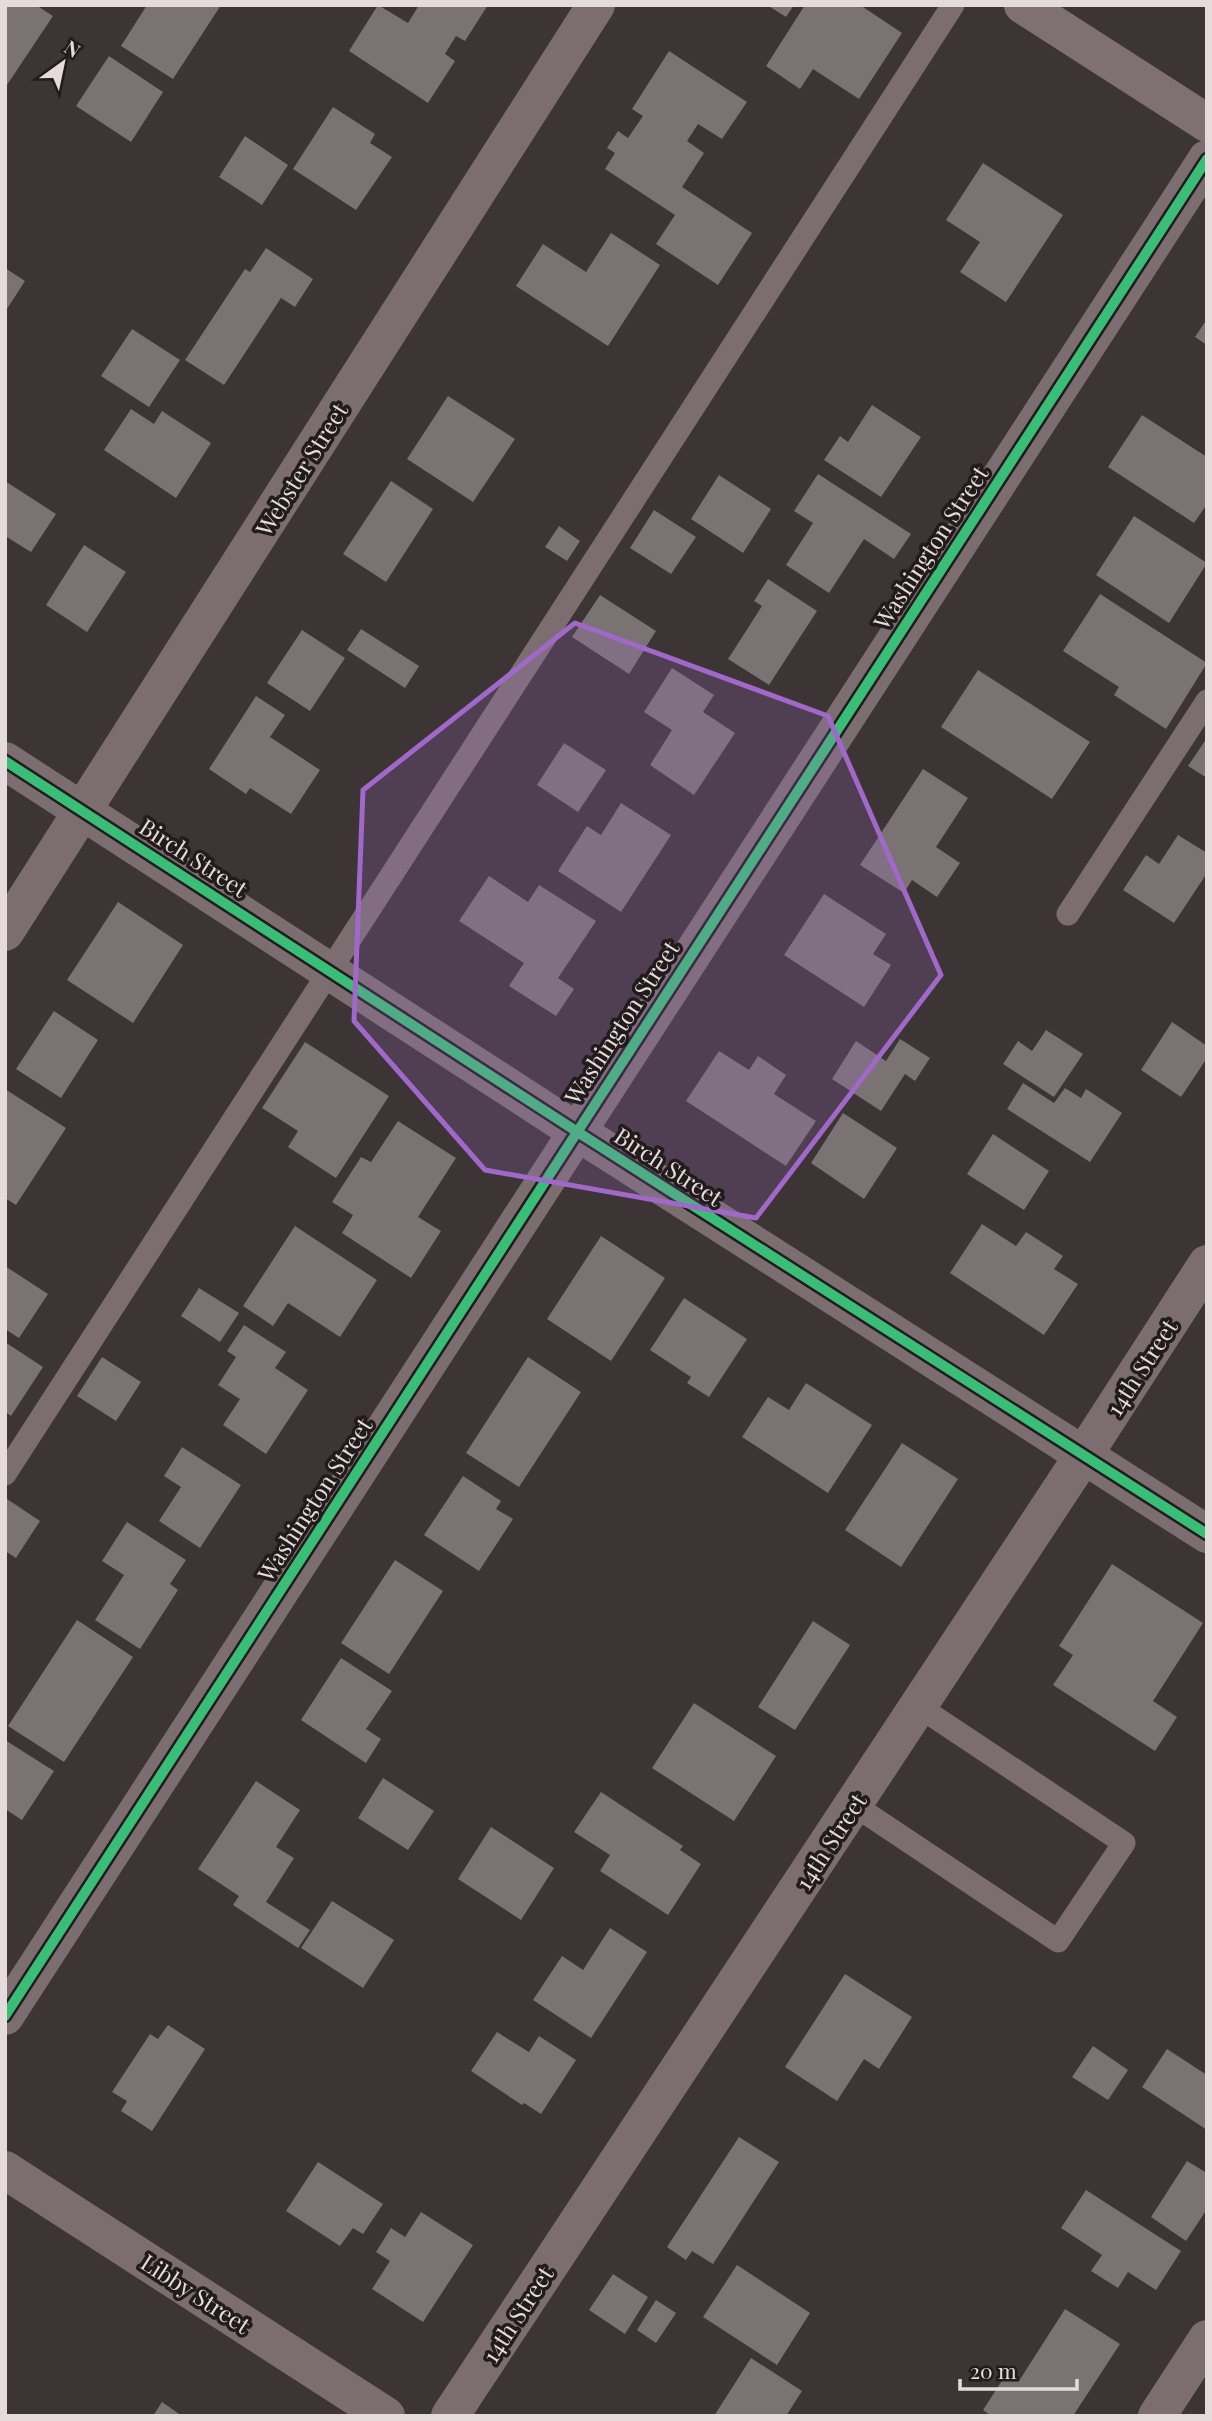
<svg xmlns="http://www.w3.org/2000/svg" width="1212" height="2421" font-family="'Playfair Display',serif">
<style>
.building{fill:#7a7273}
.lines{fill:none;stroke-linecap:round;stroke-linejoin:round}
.lane{stroke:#7c6e70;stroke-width:23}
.street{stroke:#7c6e70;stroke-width:38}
.secondary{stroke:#7f7073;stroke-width:38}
.cycleway-casing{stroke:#221b1c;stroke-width:15}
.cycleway{stroke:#3abd76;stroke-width:10}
.marked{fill:#a069c9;fill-opacity:0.2;stroke:#a069c9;stroke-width:5;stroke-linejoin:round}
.labels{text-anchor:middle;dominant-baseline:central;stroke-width:7;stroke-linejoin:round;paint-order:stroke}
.street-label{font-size:23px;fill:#e5dbdc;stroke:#221b1c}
</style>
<rect width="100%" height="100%" fill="#3c3435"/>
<path class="building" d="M5,5H36L53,16L5,88Z
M147,5H221L173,79L121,46Z
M378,5L408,23L419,5H488L465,41L456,36L445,54L455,61L428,103L349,51Z
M767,5H794L786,17Z
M805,5H860L902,33L859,99L813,69L800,89L766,66Z
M669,51L747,102L722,139L698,124L687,141L704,153L682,187L752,233L718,285L656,244L675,215L605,169L615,153L607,148L618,131L628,138L643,116L632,109Z
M109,56L163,92L131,142L76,106Z
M333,107L375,134L370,143L392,157L356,210L293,169Z
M245,136L288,165L262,205L219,177Z
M983,163L1063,215L1006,302L960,272L980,242L946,220Z
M611,233L660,265L608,346L516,286L543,244L586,272Z
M266,248L313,279L295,307L281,298L224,385L185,360L245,269L250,272Z
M5,268L25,281L5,312Z
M1207,319V345L1195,337Z
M132,329L180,360L149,407L101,376Z
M448,396L515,439L473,502L407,459Z
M872,405L921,437L881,497L824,460L840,436L848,442Z
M131,409L154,424L162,411L211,443L176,498L104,450Z
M1142,415L1207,457V504L1194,523L1108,467Z
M818,474L911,534L894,559L864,539L829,593L786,565L813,523L794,511Z
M719,475L771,509L743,553L691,519Z
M5,481L56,514L31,552L5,536Z
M391,481L433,509L386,582L343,554Z
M654,510L696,537L671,574L630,548Z
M1134,516L1207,563L1169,623L1096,575Z
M559,526L580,541L567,561L545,547Z
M84,545L126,572L87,632L46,605Z
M768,579L817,611L769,685L728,659L762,606L754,601Z
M1100,594L1207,663L1166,729L1114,695L1119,687L1063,651Z
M600,595L656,631L629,674L572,637Z
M361,629L419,666L405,688L347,650Z
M302,630L345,658L310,711L267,683Z
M672,668L714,695L703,712L735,733L694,795L650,765L672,730L644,712Z
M978,670L1090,742L1052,799L941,727Z
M256,696L285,715L270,737L320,770L291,814L250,788L246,794L209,769Z
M1207,738V778L1188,766Z
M564,743L606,770L578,812L537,785Z
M923,769L968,798L936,847L960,863L937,897L912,880L904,893L860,865Z
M621,803L671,835L621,912L558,871L587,826L601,835Z
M1178,835L1207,853V873L1174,923L1123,890L1146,855L1159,864Z
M489,876L528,902L539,885L596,921L558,978L574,989L556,1016L509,986L524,963L459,921Z
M824,894L886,934L873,954L891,965L864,1007L784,955Z
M118,902L183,945L133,1023L67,980Z
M54,1011L98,1040L61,1098L16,1069Z
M1172,1022L1207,1046V1058L1181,1097L1141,1070Z
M1046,1030L1083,1054L1054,1097L1003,1064L1018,1041L1032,1051Z
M900,1039L930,1058L915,1081L905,1074L881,1111L832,1079L856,1041L886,1061Z
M305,1042L389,1096L336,1178L288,1147L298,1131L262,1108Z
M719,1051L749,1070L758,1056L786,1075L774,1094L816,1121L786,1166L686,1101Z
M1023,1083L1054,1103L1065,1088L1081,1098L1086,1089L1122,1113L1090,1162L1007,1109Z
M5,1089L66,1128L16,1205L5,1198Z
M843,1113L897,1148L864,1199L811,1163Z
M398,1121L456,1158L418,1217L441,1231L411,1278L342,1233L353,1215L332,1202L361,1157L371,1162Z
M993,1134L1049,1171L1024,1210L967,1174Z
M982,1224L1016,1246L1026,1232L1063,1256L1054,1269L1078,1284L1044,1335L950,1273Z
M295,1226L377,1280L340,1337L288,1303L273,1326L243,1306Z
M601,1236L665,1278L611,1361L547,1319Z
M5,1266L48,1294L19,1338L5,1329Z
M199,1288L239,1313L220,1342L181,1316Z
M684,1298L747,1339L709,1397L687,1383L691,1377L650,1350Z
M244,1325L286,1352L275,1368L308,1390L266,1454L223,1425L240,1399L218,1385L236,1357L227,1351Z
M5,1342L43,1367L11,1416L5,1412Z
M102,1357L141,1382L116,1421L77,1396Z
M528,1357L581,1392L519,1487L466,1453Z
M806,1383L872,1425L828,1493L742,1437L768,1397L789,1410Z
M902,1443L958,1479L901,1567L845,1530Z
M182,1447L241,1485L200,1548L159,1521L181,1487L164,1476Z
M463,1476L501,1501L496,1509L513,1519L479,1571L424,1535Z
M7,1499L40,1521L16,1558L5,1551V1502Z
M127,1522L186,1560L170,1584L178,1590L140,1649L95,1620L124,1575L102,1561Z
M395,1560L443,1591L389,1674L341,1643Z
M1112,1564L1203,1623L1153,1701L1177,1717L1155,1751L1053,1685L1073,1655L1059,1646Z
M77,1620L133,1657L64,1762L8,1726Z
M813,1621L850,1645L795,1730L758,1707Z
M341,1658L392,1691L366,1729L381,1739L366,1763L301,1720Z
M694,1703L776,1756L734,1821L652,1768Z
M5,1740L54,1771L22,1820L5,1809Z
M383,1778L434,1811L408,1850L358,1818Z
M256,1781L300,1810L276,1847L294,1858L266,1902L310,1930L298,1948L233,1905L239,1896L198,1869Z
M601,1792L683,1846L680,1850L701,1864L668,1915L600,1871L610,1855L574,1832Z
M491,1827L554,1868L521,1920L458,1879Z
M332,1901L394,1940L363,1988L301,1948Z
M610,1928L647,1952L591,2038L533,2000L562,1956L583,1970Z
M845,1974L912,2017L879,2069L864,2059L837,2101L785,2067Z
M168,2025L205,2049L152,2131L121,2111L127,2101L112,2092L150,2034L158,2039Z
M497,2032L529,2052L539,2036L576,2060L541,2114L524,2103L522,2105L471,2071Z
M1093,2046L1128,2070L1108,2100L1072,2077Z
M1167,2049L1207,2075V2130L1142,2087Z
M739,2137L779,2162L713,2264L692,2251L686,2260L667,2247Z
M1187,2161L1207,2173V2209L1186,2241L1151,2217Z
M318,2162L383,2204L363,2234L353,2228L340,2246L286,2211Z
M1086,2190L1181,2251L1156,2290L1128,2272L1118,2288L1091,2271L1102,2255L1061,2228Z
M421,2212L473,2245L423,2322L372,2289L390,2261L376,2252L391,2228L405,2237Z
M737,2265L810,2313L777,2365L703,2317Z
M613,2274L648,2297L625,2334L589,2310Z
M656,2300L676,2313L656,2343L637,2330Z
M1065,2309L1120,2344L1073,2416H991L983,2410L1007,2373L1019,2381Z
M751,2358L802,2391L786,2416H714Z
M162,2402L182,2416H153Z"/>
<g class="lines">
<path class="lane" d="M1068,914L1207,701
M5,1474L953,5
M854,1805L1058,1941L1124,1843L918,1706"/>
<path class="street" d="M5,761L576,1131L1207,1534
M5,932L596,5
M5,2016L1207,159
M5,2170L386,2416
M450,2416L1083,1456L1207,1264
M1157,2416L1207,2339"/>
<path class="secondary" d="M1023,5L1207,123"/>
<g class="cycleway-casing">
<path id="cycleway" d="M5,761L576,1131L1207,1534
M5,2016L1207,159"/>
</g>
<use href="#cycleway" class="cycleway"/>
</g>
<path class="marked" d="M575,623L828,716L941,975L756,1218L485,1170L354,1021L363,790Z"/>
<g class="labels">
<g class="street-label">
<text transform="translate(301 469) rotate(-58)">Webster Street</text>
<text transform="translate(930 547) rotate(-57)">Washington Street</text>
<text transform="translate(194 857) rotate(33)">Birch Street</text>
<text transform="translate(621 1022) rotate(-57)">Washington Street</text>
<text transform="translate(669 1166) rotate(33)">Birch Street</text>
<text transform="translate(1141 1367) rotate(-57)">14th Street</text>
<text transform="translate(314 1499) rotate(-57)">Washington Street</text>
<text transform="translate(830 1841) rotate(-57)">14th Street</text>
<text transform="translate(196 2293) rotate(33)">Libby Street</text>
<text transform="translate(517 2314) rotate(-57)">14th Street</text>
</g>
</g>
<rect width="1212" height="2421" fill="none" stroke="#e5dbdc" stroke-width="14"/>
<g transform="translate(63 63) rotate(33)" stroke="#221b1c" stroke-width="5" paint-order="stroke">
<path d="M0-5L12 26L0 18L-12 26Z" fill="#e5dbdc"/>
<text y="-10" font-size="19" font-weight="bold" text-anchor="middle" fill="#e5dbdc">N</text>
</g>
<path d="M960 2379v10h117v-10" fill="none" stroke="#e5dbdc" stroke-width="3.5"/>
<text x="970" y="2379" font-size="21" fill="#e5dbdc" stroke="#221b1c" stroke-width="5" paint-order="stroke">20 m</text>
</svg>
